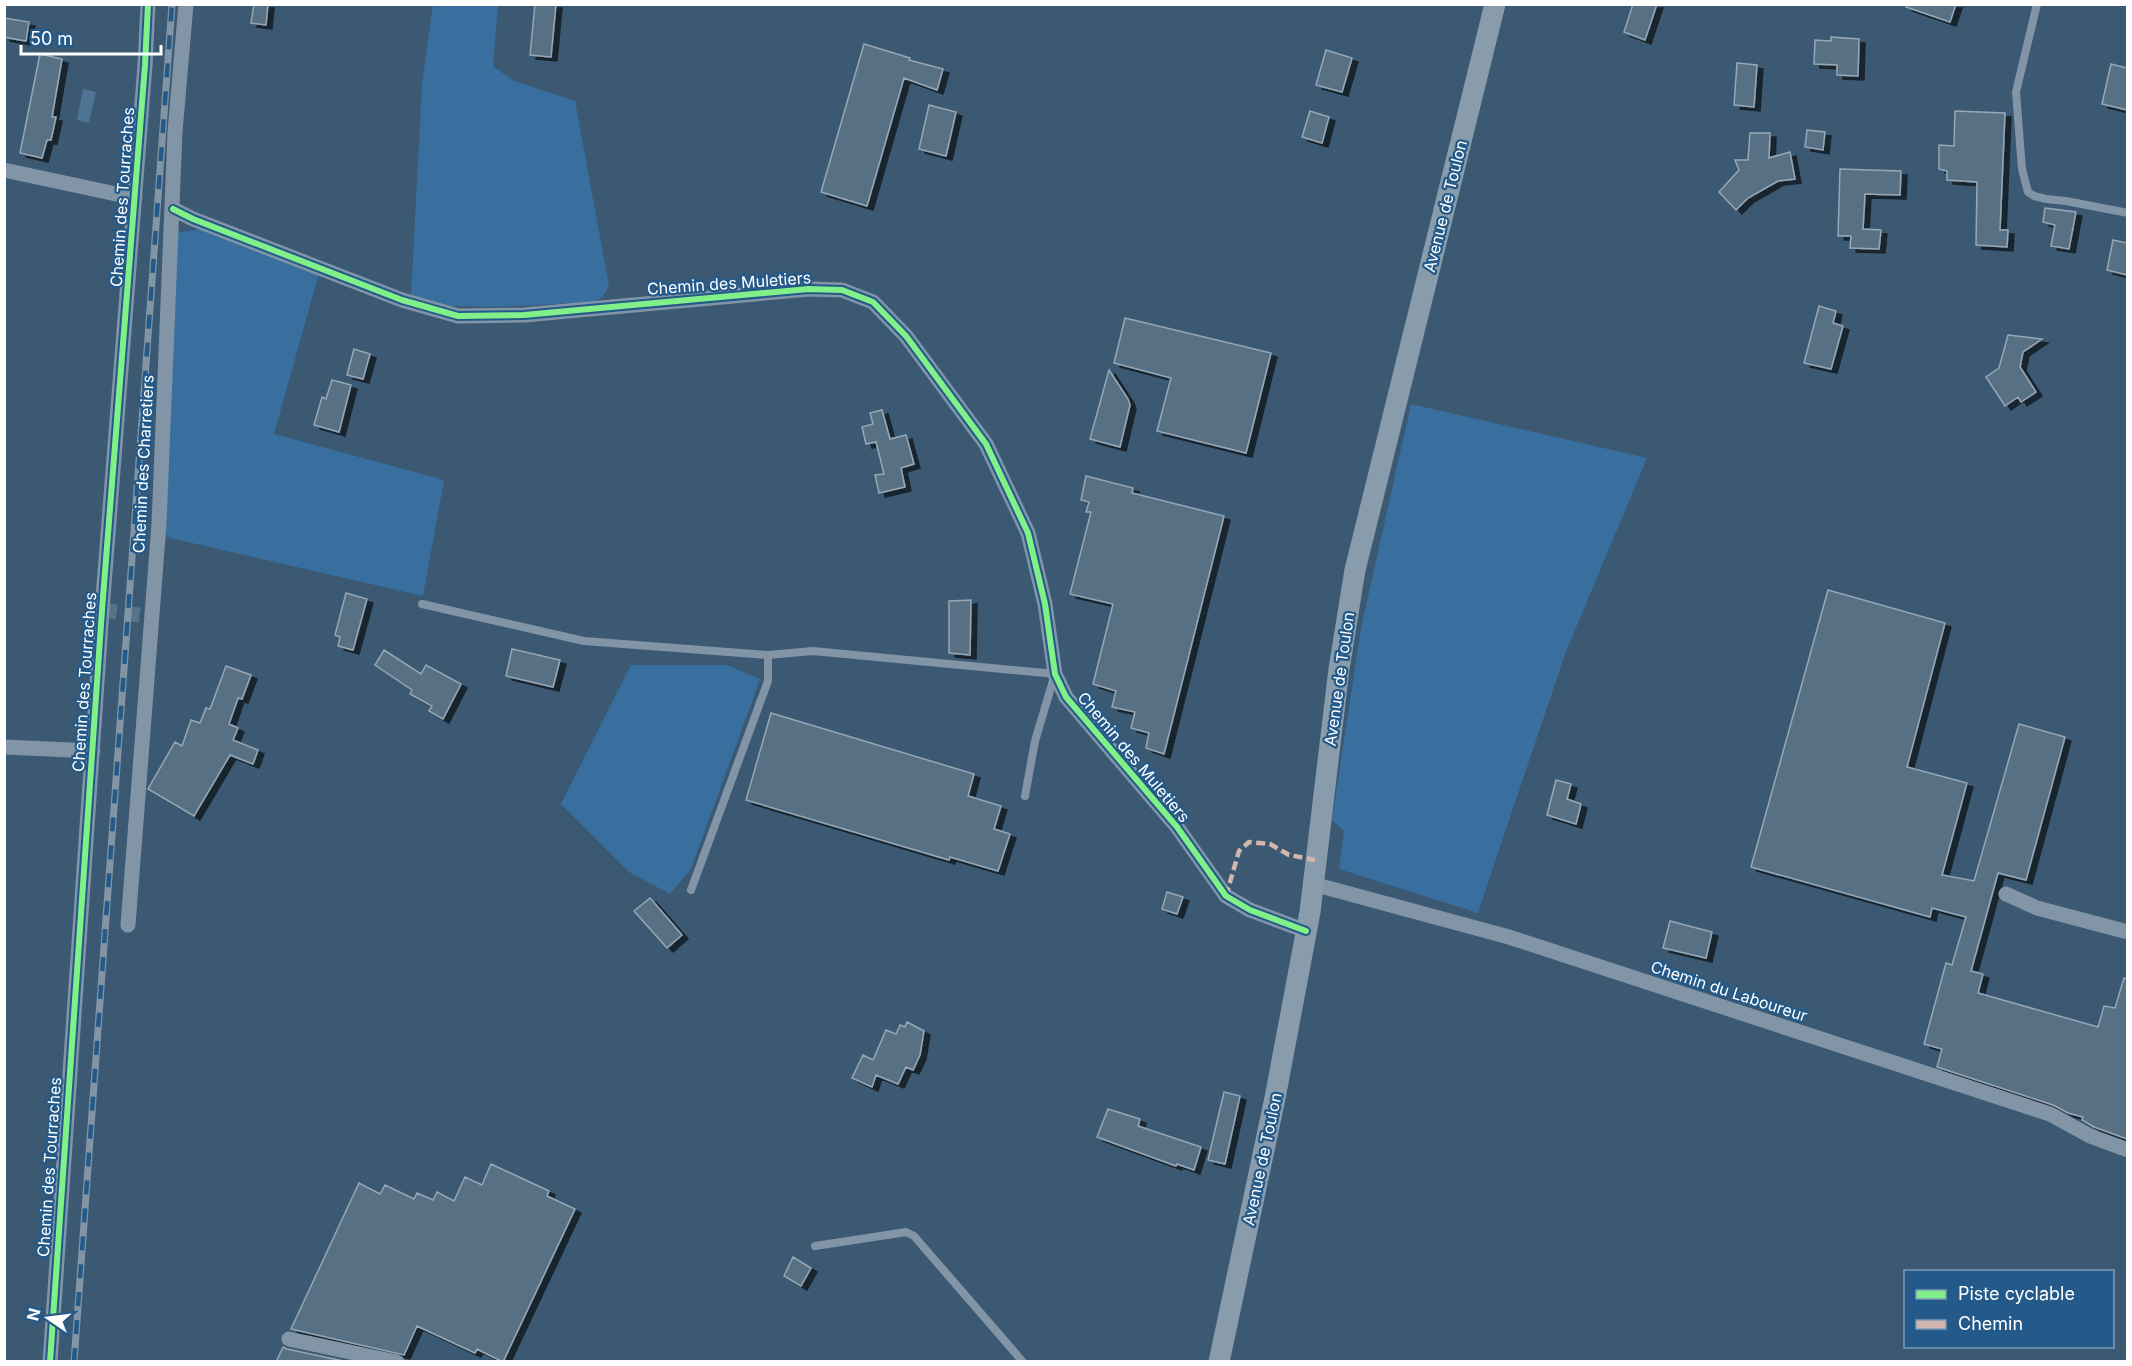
<svg xmlns="http://www.w3.org/2000/svg" width="2132" height="1366" font-family="Inter,sans-serif">
<style>
.green{fill:#386f9f}
.water{fill:#4e7394}
.building{fill:#587084;stroke:#96a7b5;stroke-width:1.5;filter:url(#shadow)}
.lines{fill:none;stroke-linecap:round;stroke-linejoin:round}
.minor-tunnel{stroke:#587287;stroke-width:15;stroke-dasharray:15 8;stroke-linecap:butt}
.service{stroke:#8295a7;stroke-width:8}
.minor{stroke:#8295a7;stroke-width:15}
.secondary{stroke:#899cac;stroke-width:21}
.rail-casing{stroke:#8295a5;stroke-width:7}
.rail{stroke:#245a89;stroke-width:4.5;stroke-dasharray:14;stroke-linecap:butt}
.quiet{stroke:#d1b7ad;stroke-width:4.5;stroke-dasharray:9 4.5;stroke-linecap:butt}
.cycleway-casing{stroke:#245a89;stroke-width:10}
.cycleway{stroke:#82f089;stroke-width:6}
.labels{text-anchor:middle;dominant-baseline:central;stroke-width:4.5;stroke-linejoin:round;paint-order:stroke}
.street-label{font-size:16px;fill:#fff;stroke:#245a89}
</style>
<defs>
<filter id="shadow"><feDropShadow dx="6" dy="4" stdDeviation="0" flood-color="#0009"/></filter>
</defs>
<rect width="100%" height="100%" fill="#3b5972"/>
<path class="green" d="M433,5H498L493,66L514,81L575,101L609,286L603,296L595,302L498,307L452,306L411,297L422,84Z
M201,229L319,273L274,434L444,480L423,596L166,537L175,233Z
M1411,404L1647,458L1565,654L1478,913L1339,869L1344,831L1332,820L1361,628Z
M631,665H727L760,679L691,869L670,894L629,872L561,804Z"/>
<path class="water" d="M83,89L96,92L89,123L77,120Z"/>
<path class="building" d="M254,4H268L266,25L251,23Z
M535,4H556L551,57L530,55Z
M1633,4H1657L1645,40L1624,32Z
M1906,4H1956L1950,22L1906,7Z
M4,18L29,22L26,41L4,37Z
M1831,37L1859,39L1858,76L1837,75V65L1814,64L1815,40L1831,41Z
M864,44L910,58L909,60L943,69L937,90L904,78L867,206L821,192Z
M1326,50L1352,58L1342,92L1316,85Z
M40,54L62,59L52,117H56L51,140H47L42,158L20,153Z
M1737,63L1757,65L1754,107L1734,105Z
M2111,64L2127,68V110L2102,104Z
M929,105L956,112L946,156L919,149Z
M1310,111L1329,117L1322,143L1302,137Z
M1955,111L2005,113L2000,230H2008L2007,247L1976,245L1977,182L1947,180V171L1939,169V145L1954,146Z
M1807,130L1825,132L1823,150L1805,147Z
M1750,133H1770L1769,158L1790,152L1795,179L1778,181L1748,198L1736,210L1719,192L1739,170L1735,160H1748Z
M1840,169L1901,171L1900,195L1865,194L1863,229L1881,230L1879,249L1850,248L1851,236H1838Z
M2045,208L2076,212L2069,249L2051,246L2055,225L2043,222Z
M2113,240L2127,243V275L2107,270Z
M1819,306L1836,311L1833,323L1843,326L1831,369L1804,363Z
M1125,318L1271,353L1246,453L1157,431L1171,378L1114,363Z
M2008,335L2042,339L2023,352L2020,367L2036,392L2021,402L2018,397L2005,406L1986,377L1999,368Z
M354,349L370,354L363,379L347,375Z
M1109,370L1128,399L1130,405L1120,447L1090,439Z
M332,380L351,385L339,432L314,425L322,397L326,399Z
M882,410L890,439L906,435L914,464L901,468L905,487L879,493L875,475L884,474L876,442L866,444L862,427L873,424L870,413Z
M1086,476L1133,488L1132,493L1224,516L1164,754L1146,748L1149,733L1131,728L1135,712L1112,707L1116,691L1093,684L1113,604L1070,594L1091,512H1086L1089,502L1081,500Z
M1828,590L1945,623L1907,767L1967,783L1942,875L1974,881L2019,724L2065,737L2026,880L1998,873L1971,971L1983,974L1978,993L2098,1027L2104,1006L2115,1008L2124,978L2127,979V1139L2094,1127L2082,1120L2083,1117L2068,1113L2053,1105L1937,1067L1942,1049L1924,1044L1946,963L1952,965L1966,917L1932,908L1930,917L1751,867Z
M346,593L367,599L353,650L338,646L340,637L335,635Z
M971,600L970,655L949,653V601Z
M512,649L560,660L553,687L506,676Z
M384,650L421,674L426,665L461,684L443,719L429,711L432,706L410,694L412,690L375,665Z
M226,666L251,675L242,699L238,698L229,724L238,728L233,740L258,750L253,764L230,755L194,816L148,789L175,742L182,746L191,720L200,723L206,708L210,709Z
M771,713L974,774L968,796L1001,806L994,829L1010,834L998,871L950,857L949,860L746,800Z
M1556,780L1571,784L1567,799L1581,804L1576,824L1547,815Z
M1167,892L1183,897L1177,914L1162,909Z
M650,898L682,935L667,948L634,911Z
M1670,921L1712,932L1706,958L1663,948Z
M907,1022L924,1031L920,1055L913,1070L906,1067L898,1084L876,1075L872,1087L852,1078L863,1055L873,1060L886,1030L896,1034L900,1025L905,1027Z
M1224,1092L1240,1096L1225,1164L1208,1160Z
M1108,1109L1140,1119L1138,1126L1201,1147L1194,1170L1177,1164L1176,1166L1097,1137Z
M491,1164L549,1191L547,1196L575,1209L503,1362L477,1349L475,1353L417,1326L404,1355L291,1329L359,1183L380,1194L385,1185L414,1199L417,1193L433,1200L437,1192L454,1201L465,1177L482,1185Z
M793,1257L811,1268L801,1286L784,1276Z
M283,1347L287,1349L348,1362H276Z"/>
<g class="lines">
<path class="minor-tunnel" d="M102,610L152,617"/>
<path class="service" d="M2037,4L2016,92L2022,169L2028,192L2034,196L2046,199L2066,201L2128,213
M422,604L584,641L768,655L813,651L1055,674L1035,741L1025,796
M691,890L768,681V655
M815,1246L900,1233L906,1232L914,1236L1023,1362"/>
<path class="minor" d="M4,170L135,198
M173,209L193,219L402,300L458,316L524,315L809,289L842,290L873,302L906,336L986,444L1028,533L1045,604L1055,674L1066,697L1177,827L1226,896L1250,910L1306,931
M4,747L93,751
M1313,884L1509,937L2050,1114L2090,1136L2128,1150
M2006,894L2037,908L2128,932
M128,925L159,524L175,132L186,4
M289,1339L397,1362
M50,1362L102,610L145,65L148,4"/>
<path class="secondary" d="M1219,1362L1275,1098L1310,912L1339,669L1355,570L1495,4"/>
<g class="rail-casing">
<path id="rail" d="M74,1362L172,4"/>
</g>
<use href="#rail" class="rail"/>
<path class="quiet" d="M1226,896L1239,851L1249,842L1270,844L1289,855L1315,860"/>
<g class="cycleway-casing">
<path id="cycleway" d="M173,209L193,219L402,300L458,316L524,315L809,289L842,290L873,302L906,336L986,444L1028,533L1045,604L1055,674L1066,697L1177,827L1226,896L1250,910L1306,931
M50,1362L102,610L145,65L148,4"/>
</g>
<use href="#cycleway" class="cycleway"/>
</g>
<g class="labels">
<g class="street-label">
<text transform="translate(122 197) rotate(-86)">Chemin des Tourraches</text>
<text transform="translate(1445 206) rotate(-76)">Avenue de Toulon</text>
<text transform="translate(729 283) rotate(-4)">Chemin des Muletiers</text>
<text transform="translate(143 464) rotate(-87)">Chemin des Charretiers</text>
<text transform="translate(1339 679) rotate(-82)">Avenue de Toulon</text>
<text transform="translate(84 682) rotate(-86)">Chemin des Tourraches</text>
<text transform="translate(1134 757) rotate(50)">Chemin des Muletiers</text>
<text transform="translate(1729 991) rotate(18)">Chemin du Laboureur</text>
<text transform="translate(1262 1159) rotate(-78)">Avenue de Toulon</text>
<text transform="translate(49 1167) rotate(-86)">Chemin des Tourraches</text>
</g>
</g>
<rect width="2132" height="1366" fill="none" stroke="#ffffff" stroke-width="12"/>
<rect x="1904" y="1270" width="210" height="78" fill="#245a89" stroke="#7c9cb8" stroke-width="1.5"/>
<rect x="1916" y="1290" width="30" height="9" fill="#82f089" stroke="#7c9cb8" stroke-width="1.5"/>
<text x="1958" y="1300" font-size="18" fill="#ffffff">Piste cyclable</text>
<rect x="1916" y="1320" width="30" height="9" fill="#d1b7ad" stroke="#7c9cb8" stroke-width="1.5"/>
<text x="1958" y="1330" font-size="18" fill="#ffffff">Chemin</text>
<g transform="translate(48 1318) rotate(284)" stroke="#245a89" stroke-width="4.5" paint-order="stroke">
<path d="M0-4.5L10 22L0 15L-10 22Z" fill="#ffffff"/>
<text y="-9" font-size="16" font-weight="bold" text-anchor="middle" fill="#ffffff">N</text>
</g>
<path d="M21 45v9h140v-9" fill="none" stroke="#ffffff" stroke-width="3"/>
<text x="30" y="45" font-size="18" fill="#ffffff" stroke="#245a89" stroke-width="4.5" paint-order="stroke">50 m</text>
</svg>
